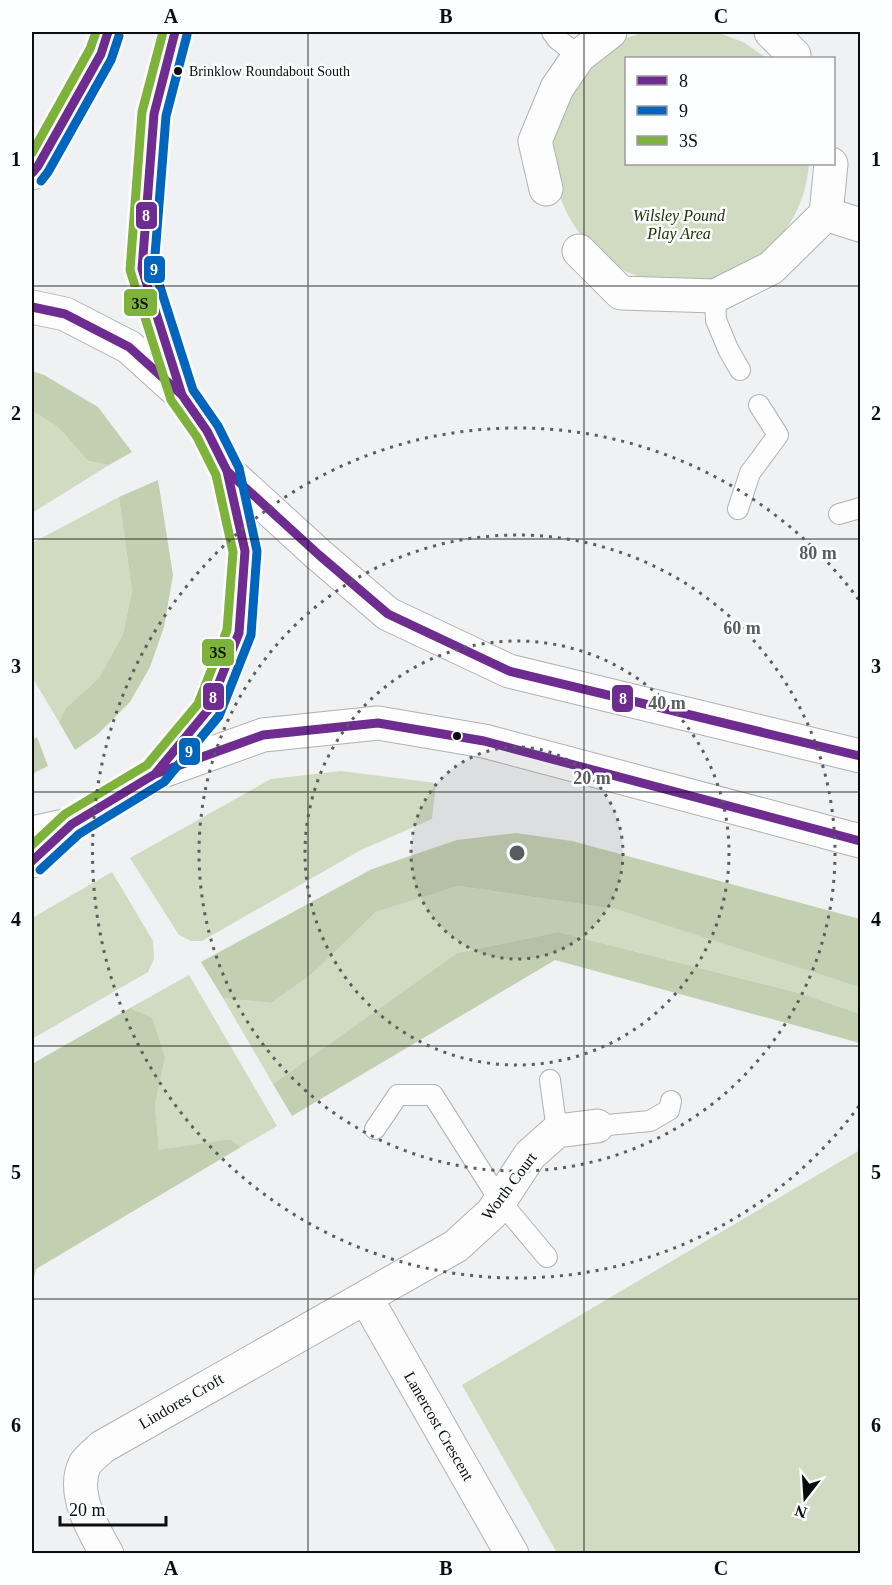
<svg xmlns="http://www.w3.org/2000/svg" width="892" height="1585" font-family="'Times New Roman',serif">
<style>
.green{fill:#d0dbc1}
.forest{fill:#c2cfb1}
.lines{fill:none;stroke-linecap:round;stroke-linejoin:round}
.lane-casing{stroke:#afb1b2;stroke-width:22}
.street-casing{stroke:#afb1b2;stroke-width:35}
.highway-casing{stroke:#afb1b2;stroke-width:35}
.lane{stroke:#fdfdfd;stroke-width:20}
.street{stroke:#fdfdfd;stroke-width:33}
.highway{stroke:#fdfdfd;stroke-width:33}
.bus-1-casing{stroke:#fdfeff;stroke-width:14}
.bus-2-casing{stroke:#fdfeff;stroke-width:14}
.bus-3-casing{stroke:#fdfeff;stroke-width:14}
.bus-1{stroke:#6e2c91;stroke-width:9}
.bus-2{stroke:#0065bd;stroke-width:9}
.bus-3{stroke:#7eb33b;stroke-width:9}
.grid{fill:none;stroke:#0c0c0d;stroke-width:1.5;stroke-opacity:0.55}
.ring{fill:none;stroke:#5b5c5d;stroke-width:3;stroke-dasharray:3 6}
.bus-dot{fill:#0c0c0d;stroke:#fdfeff;stroke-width:2}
.labels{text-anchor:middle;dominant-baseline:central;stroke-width:5;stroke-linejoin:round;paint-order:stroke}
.bus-label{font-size:14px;fill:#0c0c0d;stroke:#fdfeff;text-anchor:start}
.park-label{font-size:16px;font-style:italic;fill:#212f04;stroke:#fdfeff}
.street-label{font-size:16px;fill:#0c0c0d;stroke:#fdfeff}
.centre{fill:#5b5c5d;stroke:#fdfeff;stroke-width:3}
.ring-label{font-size:18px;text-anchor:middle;font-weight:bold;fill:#5b5c5d;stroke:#fdfeff;stroke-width:5;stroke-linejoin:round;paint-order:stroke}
.line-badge{stroke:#fdfeff;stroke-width:2}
.badge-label{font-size:16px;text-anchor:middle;font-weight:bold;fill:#fff}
.pale-badge-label{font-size:16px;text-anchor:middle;font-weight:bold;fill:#111}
.neatline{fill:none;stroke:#0c0c0d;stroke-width:2}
.grid-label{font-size:20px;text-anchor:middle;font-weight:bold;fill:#0c0c0d}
</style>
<rect width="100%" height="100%" fill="#eff1f2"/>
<path class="green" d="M647,32H716L743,42L766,58H626V164H809C798,296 622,329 565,209C555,187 550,161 554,138C555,130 560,121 563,113C567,103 570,87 577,79C585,69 611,48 622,41C629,36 639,34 647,32Z
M32,411L58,427L88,461L109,465L32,513Z
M119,497L132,591L123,634L99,678L66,708L59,722L32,677V543Z
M341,771L436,783L432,819L361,850L202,941H191L179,935L130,858L271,779Z
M112,872L153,941L154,959L148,972L32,1039V918Z
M458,886L615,909L851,983L860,987V1014L803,994L558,932L457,953L273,1084L223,998L271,1003L312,974L376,912Z
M189,975L277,1126L241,1147L230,1139L159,1151L155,1105L165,1058L130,1008Z
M860,1150V1553H557L462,1385Z"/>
<path class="forest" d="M32,371L44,375L98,407L132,452L109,465L88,461L58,427L32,411Z
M158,480L173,575L164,627L150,667L130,702L98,734L75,750L59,722L66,708L99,678L123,634L132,591L119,497Z
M37,737L48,766L32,774V740Z
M516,833L572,841L860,919V987L615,909L458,886L376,912L312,974L271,1003L223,998L201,962L372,869L457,840Z
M558,932L803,994L860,1014V1043L555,960L292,1116L273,1084L457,953Z
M130,1008L152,1018L165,1058L155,1105L159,1150L230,1139L241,1147L36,1269L32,1286V1064Z"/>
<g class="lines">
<g class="lane-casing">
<path id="lane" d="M552,32L557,39L579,56
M715,296L716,320L728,349L740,370
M738,509L750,473L778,435L759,405
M839,514L860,508
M550,1080L557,1131
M597,1126L650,1121L669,1110L671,1101
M375,1129L398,1095H433L500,1201L547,1257"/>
</g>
<g class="street-casing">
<path id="street" d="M771,32L794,55
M546,189L535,141L557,88L579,56L610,32
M826,214L831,164
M579,251L621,293L715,296L771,268L826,214L860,225
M366,1298L512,1554
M107,1554C93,1530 71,1492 85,1464C89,1458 97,1452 102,1447L456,1246L492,1213L530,1155L557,1131L597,1126"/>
</g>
<g class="highway-casing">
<path id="highway" d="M175,32L154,114L142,269L182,395
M32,173L38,166L101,54L108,32
M32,307L65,314L129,347L182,395L207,431L227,471L245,551L239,633L208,710L155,774L146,781L72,824L32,833
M227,471L319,555L388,614L509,671L860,756
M157,773L263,735L378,723L484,741L860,841
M32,861L70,825"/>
</g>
<use href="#lane" class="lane"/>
<use href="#street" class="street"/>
<use href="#highway" class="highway"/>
<g class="bus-1-casing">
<path id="bus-1" d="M175,32L154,114L142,269L182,395
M32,173L38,166L101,54L108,32
M32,307L65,314L129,347L182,395L207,431L227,471L319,555L388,614L509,671L860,756
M155,774L263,735L378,723L484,741L860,841
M32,861L72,824L155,774L208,710L239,633L245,551L227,471L220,457"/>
</g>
<g class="bus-2-casing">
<path id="bus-2" d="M41,181L48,172L111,60L119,36
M40,870L79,834L164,782L219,716L251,635L257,551L239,468L218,426L193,390L154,268L166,116L187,35"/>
</g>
<g class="bus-3-casing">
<path id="bus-3" d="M32,153L90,49L96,32
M32,845L65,814L147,765L198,704L227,630L233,552L216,475L197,437L171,400L130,270L142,112L163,32"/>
</g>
<use href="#bus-1" class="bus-1"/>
<use href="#bus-2" class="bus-2"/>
<use href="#bus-3" class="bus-3"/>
</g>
<path class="grid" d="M308,32V1554M584,32V1554M32,286H860M32,539H860M32,792H860M32,1046H860M32,1299H860"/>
<circle cx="517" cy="853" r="106" fill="#5b5c5d" fill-opacity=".12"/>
<g class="ring">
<circle cx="517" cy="853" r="106"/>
<circle cx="517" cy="853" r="212"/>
<circle cx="517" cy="853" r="318"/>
<path d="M859 1106A425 425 0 1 1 859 600"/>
</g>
<g class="bus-dot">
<circle cx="178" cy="71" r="5"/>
<circle cx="457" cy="736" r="5"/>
</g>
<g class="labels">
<g class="bus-label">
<text x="189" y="71">Brinklow Roundabout South</text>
</g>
<g class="park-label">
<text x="679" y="215">Wilsley Pound<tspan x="679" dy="18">Play Area</tspan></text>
</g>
<g class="street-label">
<text transform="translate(509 1186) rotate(-53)">Worth Court</text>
<text transform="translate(181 1401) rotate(-30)">Lindores Croft</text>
<text transform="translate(439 1426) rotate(60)">Lanercost Crescent</text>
</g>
</g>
<circle cx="517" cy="853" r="9" class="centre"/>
<g class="ring-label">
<text x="818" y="559">80 m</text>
<text x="742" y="634">60 m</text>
<text x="667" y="709">40 m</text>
<text x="592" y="784">20 m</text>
</g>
<g class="line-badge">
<rect x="135" y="201" width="23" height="29" rx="6" fill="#6e2c91"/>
<rect x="143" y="255" width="23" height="29" rx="6" fill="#0065bd"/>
<rect x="123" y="288" width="35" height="29" rx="6" fill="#7eb33b"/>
<rect x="201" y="638" width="34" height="29" rx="6" fill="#7eb33b"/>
<rect x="202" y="682" width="23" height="29" rx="6" fill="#6e2c91"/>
<rect x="611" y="684" width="23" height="29" rx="6" fill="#6e2c91"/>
<rect x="178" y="737" width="23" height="29" rx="6" fill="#0065bd"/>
</g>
<g class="badge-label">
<text x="146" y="221">8</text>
<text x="154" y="275">9</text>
<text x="213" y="703">8</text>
<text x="623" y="704">8</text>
<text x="189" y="757">9</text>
</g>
<g class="pale-badge-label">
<text x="140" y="309">3S</text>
<text x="218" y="658">3S</text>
</g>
<rect width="892" height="1585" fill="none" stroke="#fdfeff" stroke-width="66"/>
<rect x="625" y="57" width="210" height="108" fill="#fdfeff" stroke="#9d9d9e" stroke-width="1.5"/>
<rect x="637" y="76" width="30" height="9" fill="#6e2c91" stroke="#9d9d9e" stroke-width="1.5"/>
<text x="679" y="87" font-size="18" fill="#0c0c0d">8</text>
<rect x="637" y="106" width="30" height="9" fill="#0065bd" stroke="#9d9d9e" stroke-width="1.5"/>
<text x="679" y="117" font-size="18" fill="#0c0c0d">9</text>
<rect x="637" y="136" width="30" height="9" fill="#7eb33b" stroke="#9d9d9e" stroke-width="1.5"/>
<text x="679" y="147" font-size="18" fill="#0c0c0d">3S</text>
<g transform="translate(805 1498) rotate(197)" stroke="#fdfeff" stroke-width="4.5" paint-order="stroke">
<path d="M0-4.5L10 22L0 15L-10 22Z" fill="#0c0c0d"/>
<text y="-9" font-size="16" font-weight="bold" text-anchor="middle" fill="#0c0c0d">N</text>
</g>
<path d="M60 1516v9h106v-9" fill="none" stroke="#0c0c0d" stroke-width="3"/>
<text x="69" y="1516" font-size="18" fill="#0c0c0d" stroke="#fdfeff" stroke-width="4.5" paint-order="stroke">20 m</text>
<rect x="33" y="33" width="826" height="1519" class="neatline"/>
<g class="grid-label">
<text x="171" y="23">A</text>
<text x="446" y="23">B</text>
<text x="721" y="23">C</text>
<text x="16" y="166">1</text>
<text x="876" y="166">1</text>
<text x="16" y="420">2</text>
<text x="876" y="420">2</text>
<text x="16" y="673">3</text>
<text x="876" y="673">3</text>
<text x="16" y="926">4</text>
<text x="876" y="926">4</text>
<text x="16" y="1179">5</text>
<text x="876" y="1179">5</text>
<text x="16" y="1432">6</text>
<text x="876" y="1432">6</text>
<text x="171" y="1575">A</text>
<text x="446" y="1575">B</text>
<text x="721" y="1575">C</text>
</g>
</svg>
